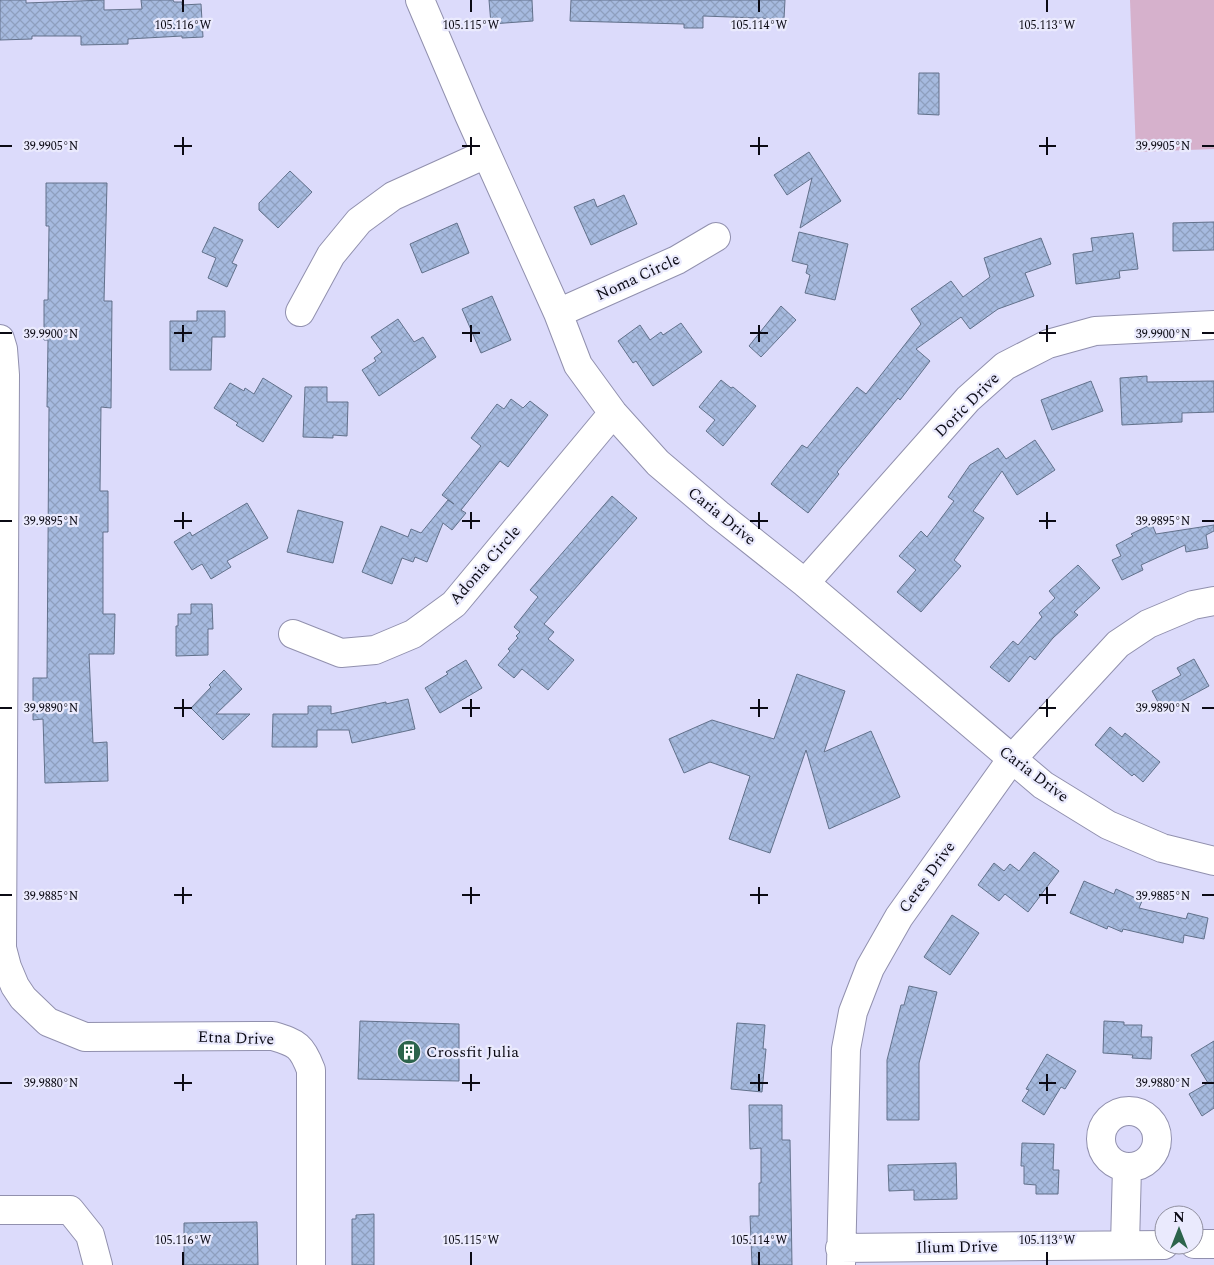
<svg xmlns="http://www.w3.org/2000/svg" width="1214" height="1265" font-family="Spectral,serif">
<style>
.park{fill:#d6b1cc}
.building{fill:url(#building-cross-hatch);stroke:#62718b}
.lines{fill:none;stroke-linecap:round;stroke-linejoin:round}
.minor-casing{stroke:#9190ae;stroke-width:30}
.minor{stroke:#fff;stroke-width:28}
.ticks{fill:none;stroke:#0b0a14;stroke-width:2}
.labels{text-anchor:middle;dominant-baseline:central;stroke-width:4.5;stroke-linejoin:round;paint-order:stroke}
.street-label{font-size:16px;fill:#0b0a14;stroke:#eaeafd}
.poi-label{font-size:16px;fill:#0b0a14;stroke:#eaeafd;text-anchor:start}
.ticks-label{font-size:12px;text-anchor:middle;fill:#0b0a14;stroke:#eaeafd;stroke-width:4.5;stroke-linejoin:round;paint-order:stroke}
</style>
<defs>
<pattern id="building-cross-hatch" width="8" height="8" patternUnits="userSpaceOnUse" patternTransform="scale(1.25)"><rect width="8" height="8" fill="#a6badf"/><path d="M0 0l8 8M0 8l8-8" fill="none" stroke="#8e9fbe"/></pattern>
</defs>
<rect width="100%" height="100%" fill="#dcdbfb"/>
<path class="park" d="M1130,0H1214V149L1136,152Z"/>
<path class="building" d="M0,0H26V3L104,0V10L142,9L141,0H173L174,2H182V5L201,4L203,37L182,38V36L128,39V44L81,45V36H32V39L0,40Z
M489,0H532L533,21L491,24Z
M571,0H785L784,19L703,16V28H684V24L570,21Z
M919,73H939V115L918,114Z
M809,152L841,201L800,228L812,178L787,195L774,175Z
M290,171L312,192L278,228L259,210V203Z
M46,183H107L104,301H112L111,408L101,407L100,491H108V532H103V614H115L114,654H89L93,743L107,742L108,781L45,783L43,719L33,720V678H47L49,407H47L48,340H44V300H48L49,226H46Z
M624,195L637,224L591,245L574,207L594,199L597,207Z
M1214,222V250L1173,251V223Z
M457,223L469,253L422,273L410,244Z
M214,227L243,240L232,263L237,265L227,287L208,278L216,258L202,252Z
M799,232L848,244L835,300L805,293L810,275L806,273L808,265L792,261Z
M1133,233L1138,269L1119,271L1120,278L1076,284L1073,254L1093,251L1091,238Z
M1041,238L1051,264L1025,273L1034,296L998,309L970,329L961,317L916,349L930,361L900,400L898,398L837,472L839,474L808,513L771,484L802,445L807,448L857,387L866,394L921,324L911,309L951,281L963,297L990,277L984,258Z
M492,296L511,340L481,353L462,309Z
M781,306L796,320L761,357L749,346Z
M197,311H225V337H212L211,370H170V321H197Z
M398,319L414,342L423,337L436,357L379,396L362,370L376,361L374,358L382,352L371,337Z
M681,323L702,352L653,386L636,361L633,363L618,341L640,325L650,340L661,332L663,335Z
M1147,376V382L1214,381V412L1182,413V422L1122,425L1120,378Z
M263,378L292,396L263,442L236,425L238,423L214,408L230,383L244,391L245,388L254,394Z
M721,380L731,388L733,387L756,406L723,446L706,431L715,420L699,407Z
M1091,381L1103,411L1052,430L1041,400Z
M305,387H327V402H348L347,436L333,435V438L303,437Z
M511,399L523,408L530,401L548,415L508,467L500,461L461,510L466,513L452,530L443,523L427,562L415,557L413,562L402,558L392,584L362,572L381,526L408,537L411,529L421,533L448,500L454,504L442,495L481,446L471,438L497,404L504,409Z
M1035,440L1055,470L1017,495L1002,471L973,511L984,518L954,560L961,566L921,612L897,592L916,570L899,556L921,531L927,537L954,501L948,497L970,465L998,448L1006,459Z
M612,496L637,518L544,624L554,632L548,639L574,660L548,690L522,669L514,678L498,665L510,651L508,649L518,638L516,636L520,632L514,627L538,597L530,590Z
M247,503L268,538L227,561L231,567L211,579L202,564L192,570L174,542L190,532L192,536Z
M298,510L343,522L333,563L287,552Z
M1152,524L1156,534L1214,525V531L1206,535L1208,548L1186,552L1185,545L1141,565L1143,570L1122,580L1112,560L1121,556L1116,545L1133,536L1131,534Z
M1078,565L1100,588L1074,612L1078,615L1053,638L1035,660L1030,656L1009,682L990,667L1013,641L1018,645L1042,617L1039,613L1055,598L1049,591Z
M191,604H212L213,629H208V655L176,656V626H178V614H191Z
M1194,659L1209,686L1163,711L1152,691L1181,675L1177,668Z
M466,660L482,688L440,713L425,688L448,674L446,672Z
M224,670L242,689L216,714H250L223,740L191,708L211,687L209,685Z
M797,674L845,691L824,752L871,731L900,797L829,829L806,750L770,853L729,839L750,776L710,762L684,773L669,739L712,720L774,739Z
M408,699L415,729L352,743L349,730H317V747H272L273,714H308V706H331V714L386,702V704Z
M1110,727L1122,737L1125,733L1160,762L1143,782L1134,774L1132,776L1095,745Z
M1034,852L1059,871L1028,912L1005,894L999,901L978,885L994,863L1004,871L1010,864L1019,871Z
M1084,881L1114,894L1116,889L1142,901L1139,908L1186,919L1188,913L1208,918L1204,939L1184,935L1183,943L1123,929L1122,932L1108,926L1107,929L1070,913Z
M952,915L979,933L950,975L924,957Z
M909,986L937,992L919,1063V1120H887V1060L901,1005H904Z
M360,1021L459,1024V1081L358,1079Z
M1104,1021L1124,1022V1025H1142L1141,1037H1152L1151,1059L1132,1058L1133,1055L1103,1053Z
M737,1023L765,1025L763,1049H766L762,1092L731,1089Z
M1214,1041V1108L1202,1116L1189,1094L1208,1083L1191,1055Z
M1047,1054L1076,1071L1065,1089L1061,1087L1044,1115L1022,1101L1029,1090L1026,1089Z
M749,1105H782V1140H790L792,1265H752L750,1216H759V1183H761V1148L750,1149Z
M1022,1143L1054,1144L1053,1170H1059L1058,1194H1036V1185L1024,1184V1166H1021Z
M956,1163L957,1199L914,1200V1190L889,1191L888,1165Z
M374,1214V1265H352V1219H356V1215Z
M257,1222L258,1265H184V1223Z"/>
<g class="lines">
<g class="minor-casing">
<path id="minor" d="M420,0L469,115L558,313L578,365L613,413L658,463L718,514L805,583L1043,785L1108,825L1162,848L1214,861
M300,312L331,255L359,221L393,196L486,154
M558,313L677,260L716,237
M0,339L3,349L5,375L2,948L7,967L15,986L23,998L48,1022L85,1037L273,1036C297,1043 302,1046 311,1070V1265
M805,583L968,399L1005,366L1048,344L1095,331L1214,325
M293,634L341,653L375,650L413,634L454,604L613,413
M1101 1139a28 28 0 1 1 56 0a28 28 0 1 1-56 0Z
M0,1210H70L90,1235L98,1265
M1194,1244H1214
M1125,1245L1127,1167
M840,1248L1164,1245
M841,1265L846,1049L853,1012L870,968L899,917L1011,760L1118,644L1148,624L1193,605L1214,601"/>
</g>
<use href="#minor" class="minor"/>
</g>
<path class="ticks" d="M183,0V12M471,0V12M759,0V12M1047,0V12M183,137V155M471,137V155M759,137V155M1047,137V155M0,146H12M174,146H192M462,146H480M750,146H768M1039,146H1056M1202,146H1214M183,325V342M471,325V342M759,325V342M1047,325V342M0,333H12M174,333H192M462,333H480M750,333H768M1039,333H1056M1202,333H1214M183,512V529M471,512V529M759,512V529M1047,512V529M0,521H12M174,521H192M462,521H480M750,521H768M1039,521H1056M1202,521H1214M183,699V717M471,699V717M759,699V717M1047,699V717M0,708H12M174,708H192M462,708H480M750,708H768M1039,708H1056M1202,708H1214M183,887V904M471,887V904M759,887V904M1047,887V904M0,895H12M174,895H192M462,895H480M750,895H768M1039,895H1056M1202,895H1214M183,1074V1091M471,1074V1091M759,1074V1091M1047,1074V1091M0,1083H12M174,1083H192M462,1083H480M750,1083H768M1039,1083H1056M1202,1083H1214M183,1252V1265M471,1252V1265M759,1252V1265M1047,1252V1265"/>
<defs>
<g id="building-disc" transform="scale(1.25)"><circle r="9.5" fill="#2c644b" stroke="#eaeafd"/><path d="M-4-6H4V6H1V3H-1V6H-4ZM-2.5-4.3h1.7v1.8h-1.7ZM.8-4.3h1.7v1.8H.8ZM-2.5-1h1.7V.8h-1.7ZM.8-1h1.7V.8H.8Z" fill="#fff"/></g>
</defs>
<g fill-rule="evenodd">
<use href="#building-disc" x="409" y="1052"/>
</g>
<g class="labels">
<g class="street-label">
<text transform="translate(638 277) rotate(-25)">Noma Circle</text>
<text transform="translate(967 405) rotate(-45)">Doric Drive</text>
<text transform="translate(722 516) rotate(39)">Caria Drive</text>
<text transform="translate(485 565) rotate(-49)">Adonia Circle</text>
<text transform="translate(1034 774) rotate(37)">Caria Drive</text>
<text transform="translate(927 877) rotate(-54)">Ceres Drive</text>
<text transform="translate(236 1038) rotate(2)">Etna Drive</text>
<text transform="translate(957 1247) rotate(-1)">Ilium Drive</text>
</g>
<g class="poi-label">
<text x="426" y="1052">Crossfit Julia</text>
</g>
</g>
<g class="ticks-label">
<text x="183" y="29">105.116°W</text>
<text x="471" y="29">105.115°W</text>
<text x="759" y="29">105.114°W</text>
<text x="1047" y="29">105.113°W</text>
<text x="51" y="150">39.9905°N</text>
<text x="1163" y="150">39.9905°N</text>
<text x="51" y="338">39.9900°N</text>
<text x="1163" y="338">39.9900°N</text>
<text x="51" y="525">39.9895°N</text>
<text x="1163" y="525">39.9895°N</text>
<text x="51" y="712">39.9890°N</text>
<text x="1163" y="712">39.9890°N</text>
<text x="51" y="900">39.9885°N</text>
<text x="1163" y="900">39.9885°N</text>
<text x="51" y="1087">39.9880°N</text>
<text x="1163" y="1087">39.9880°N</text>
<text x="183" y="1244">105.116°W</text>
<text x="471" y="1244">105.115°W</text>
<text x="759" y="1244">105.114°W</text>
<text x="1047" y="1244">105.113°W</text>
</g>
<g transform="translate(1179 1230)"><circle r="24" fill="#eaeafd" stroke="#9190a0"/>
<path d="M0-4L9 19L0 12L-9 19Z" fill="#2c644b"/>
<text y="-8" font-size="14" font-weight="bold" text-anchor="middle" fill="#0b0a14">N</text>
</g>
</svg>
